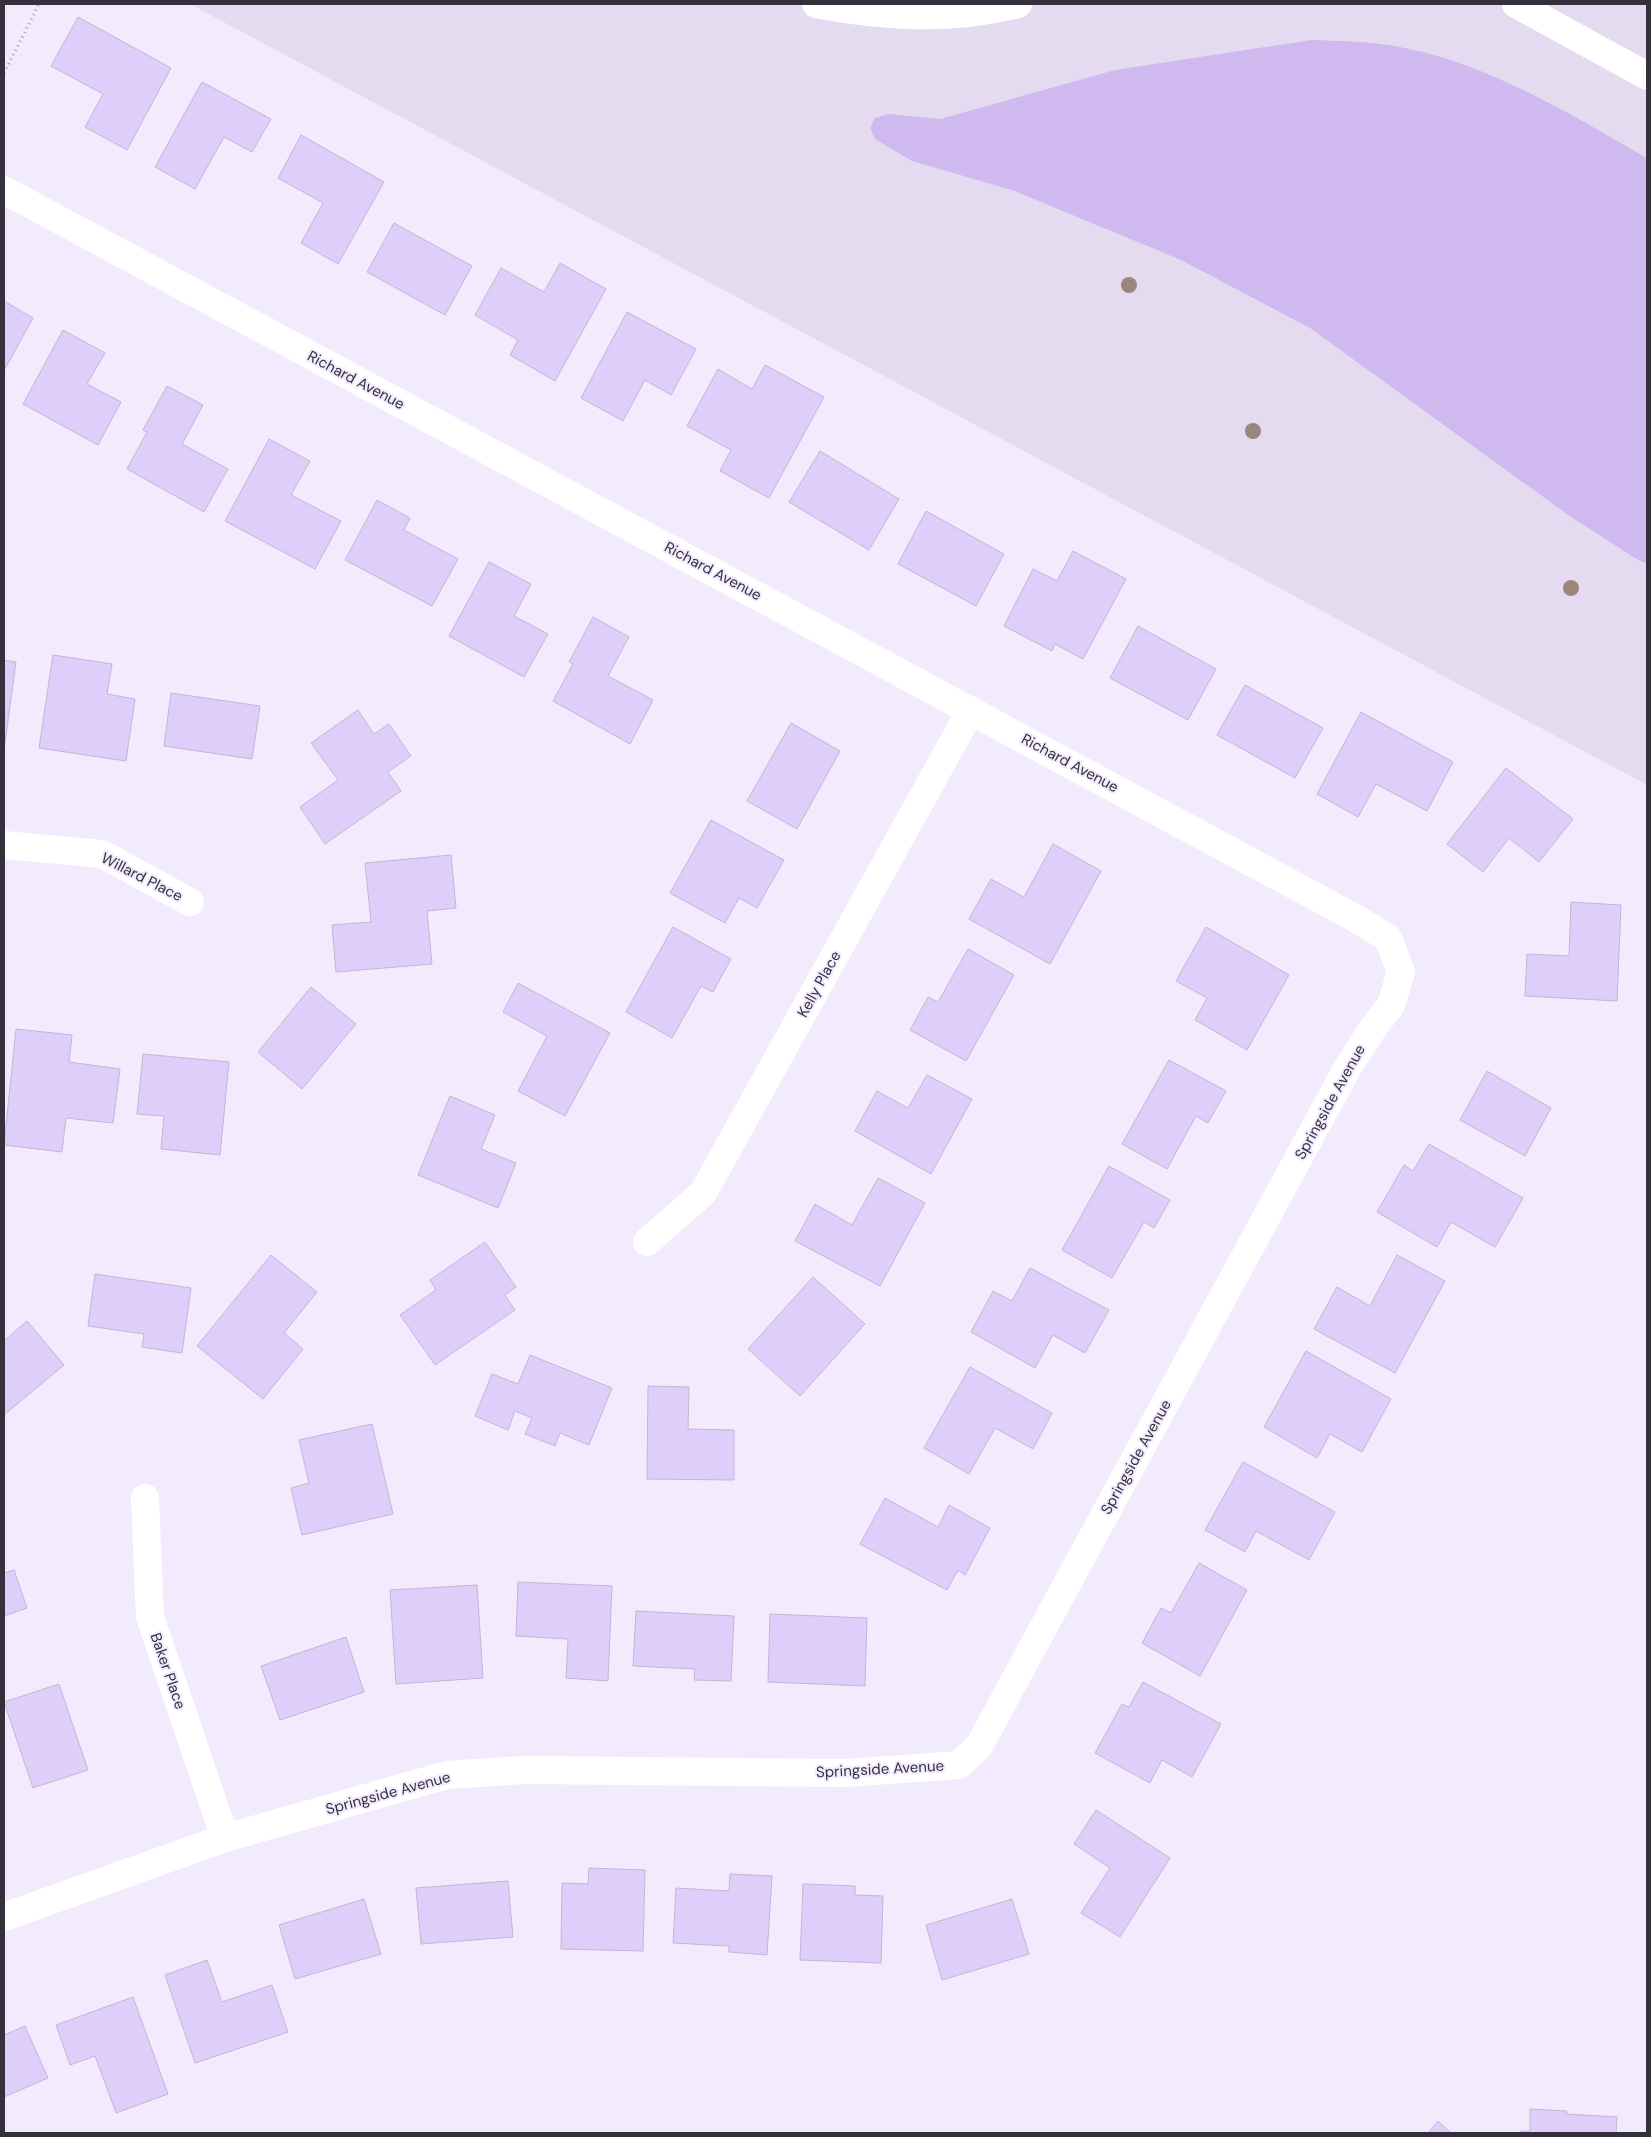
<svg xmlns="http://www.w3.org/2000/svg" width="1651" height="2137" font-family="'DM Sans',sans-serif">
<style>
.built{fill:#e4dbf1}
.water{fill:#cfb9ee}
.building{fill:#dfcef9;stroke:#c3b6d5}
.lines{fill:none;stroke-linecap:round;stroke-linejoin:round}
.path{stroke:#a29cac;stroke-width:3;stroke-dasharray:1 4;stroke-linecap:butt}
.minor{stroke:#fff;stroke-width:28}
.tree{fill:#9a867d}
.labels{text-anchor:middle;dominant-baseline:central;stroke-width:4;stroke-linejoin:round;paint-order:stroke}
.street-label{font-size:15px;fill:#35303c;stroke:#f2ebfe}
</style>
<rect width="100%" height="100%" fill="#f2ebfe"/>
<path class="built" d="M190,4H1647V785Z"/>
<path class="water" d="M1312,40C1337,41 1363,41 1388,45C1482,59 1566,112 1647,158V564L1635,558L1571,517L1310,328L1181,260L1015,191L912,161L875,139L870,128L875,118L888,114L940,119L1115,70Z"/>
<path class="building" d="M78,17L171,68L127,150L85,127L103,94L51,66Z
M202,82L271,119L252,152L224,137L195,189L155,167Z
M301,135L384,182L338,264L301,243L323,203L278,178Z
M394,223L472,266L445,315L367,272Z
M560,263L606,289L555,381L510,355L518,340L475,315L501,268L544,292Z
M4,301L33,318L5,369L4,368Z
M627,312L696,349L671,395L645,380L623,421L581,398Z
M63,330L105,353L87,384L121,402L98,445L23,404Z
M765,365L824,397L769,498L720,471L731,450L687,426L718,369L752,389Z
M167,386L203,405L182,444L228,469L204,512L127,469L147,432L143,430Z
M269,439L310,461L291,495L341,521L315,569L225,521Z
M820,451L899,499L869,550L789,502Z
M377,500L410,518L404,530L458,559L432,606L345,560Z
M926,511L1004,554L976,606L898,564Z
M1073,551L1126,579L1083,659L1055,644L1052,651L1004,626L1033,569L1057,581Z
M489,562L531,584L514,616L548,634L524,677L449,636Z
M593,617L629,637L608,676L653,700L630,744L553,701L573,664L569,662Z
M1138,626L1216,669L1188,720L1110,678Z
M53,655L112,664L107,694L135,699L126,761L39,748Z
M4,660L16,662L4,750Z
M1245,685L1323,728L1295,778L1217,735Z
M171,693L260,706L252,759L164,746Z
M358,710L374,734L389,724L411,756L388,772L401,791L325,844L300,807L338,780L311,743Z
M1361,712L1453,762L1427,811L1376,784L1358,817L1317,794Z
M791,723L840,751L797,829L747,801Z
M1506,768L1573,819L1539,862L1509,838L1483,872L1447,844Z
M711,820L784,860L757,908L739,898L725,923L670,893Z
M1053,844L1101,871L1050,964L969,919L991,879L1024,897Z
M451,855L456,908L427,911L432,964L336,972L332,925L371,922L365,863Z
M1571,902L1621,905L1617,1001L1525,996L1527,954L1569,956Z
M673,927L731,959L713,992L701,986L672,1038L626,1012Z
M1206,927L1289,975L1247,1050L1195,1020L1207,998L1176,981Z
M968,949L1014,975L966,1061L910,1030L928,997L938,1002Z
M518,983L610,1033L565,1116L518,1091L547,1036L503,1012Z
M311,987L356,1024L302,1089L258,1052Z
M16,1029L72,1035L69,1062L120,1069L113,1123L66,1118L62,1152L4,1145Z
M143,1054L229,1062L220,1155L161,1149L164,1116L137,1114Z
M1169,1060L1226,1091L1208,1123L1196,1116L1167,1169L1122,1144Z
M1487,1071L1551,1108L1525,1156L1460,1120Z
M927,1075L972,1099L931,1174L855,1131L877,1091L908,1108Z
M450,1096L495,1115L481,1149L516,1163L498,1208L418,1175Z
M1429,1144L1523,1198L1495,1247L1451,1222L1437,1247L1377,1212L1404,1165L1413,1171Z
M1109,1166L1170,1200L1154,1228L1144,1222L1112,1278L1062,1250Z
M878,1178L925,1203L880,1286L795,1241L815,1204L852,1225Z
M485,1242L516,1287L505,1295L515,1310L435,1365L400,1315L436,1290L430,1280Z
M271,1255L317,1292L284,1333L303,1349L263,1399L197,1346Z
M1397,1255L1445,1281L1395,1373L1314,1329L1337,1287L1370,1306Z
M1030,1268L1109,1310L1085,1353L1053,1335L1035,1368L971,1332L993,1291L1012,1301Z
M95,1274L191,1288L182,1353L142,1347L144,1334L88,1326Z
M813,1277L865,1324L800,1396L748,1349Z
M27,1321L64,1365L4,1415V1341Z
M1306,1351L1391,1399L1362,1452L1330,1434L1317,1458L1264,1427Z
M530,1355L612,1388L589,1445L560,1433L555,1446L525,1434L532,1418L515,1411L508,1430L475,1416L492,1374L518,1384Z
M970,1367L1052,1413L1033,1449L995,1428L969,1474L924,1448Z
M648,1386L689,1387L688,1429L734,1430V1480L647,1479Z
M372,1424L393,1514L302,1535L291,1488L309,1483L299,1440Z
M1243,1462L1335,1512L1309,1560L1256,1531L1245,1552L1205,1530Z
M885,1498L938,1527L949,1505L990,1528L965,1575L958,1570L947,1590L860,1544Z
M1199,1563L1247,1590L1200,1676L1142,1643L1161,1608L1171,1613Z
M14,1570L27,1608L4,1616V1573Z
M518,1582L612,1586L608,1681L566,1678L568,1639L516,1636Z
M477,1585L483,1678L396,1684L390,1590Z
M636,1611L734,1616L731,1681L694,1680L695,1669L633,1666Z
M770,1614L867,1618L865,1686L768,1682Z
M346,1637L364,1692L280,1720L261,1666Z
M1143,1682L1221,1724L1192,1777L1162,1760L1150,1783L1095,1753L1122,1704L1129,1707Z
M59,1684L88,1770L33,1788L4,1702Z
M1096,1810L1170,1858L1120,1937L1081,1913L1110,1868L1074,1844Z
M589,1868L645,1870L643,1951L561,1949L562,1883L588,1884Z
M730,1874L772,1876L767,1955L729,1952V1946L673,1943L676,1888L729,1891Z
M508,1881L513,1937L421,1944L416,1888Z
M803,1884L855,1886V1895L883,1896L881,1963L800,1960Z
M364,1899L381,1954L295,1979L279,1925Z
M1012,1899L1029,1954L942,1980L926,1925Z
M207,1960L222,2002L272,1985L288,2032L195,2063L165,1975Z
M133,1997L168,2094L116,2113L95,2056L70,2065L56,2025Z
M25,2026L48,2078L4,2097V2035Z
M1530,2109L1567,2111L1566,2114L1617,2117L1616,2133H1521V2131H1530Z
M1438,2121L1451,2133H1428Z"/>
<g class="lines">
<path class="path" d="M4,73L39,4"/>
<path class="minor" d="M816,4C882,17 952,21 1018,4
M1516,4L1647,76
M4,190L1355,918L1388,938L1401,972L1391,1005L1374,1027L1348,1067L979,1746L959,1765L846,1773L523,1770L447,1775L225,1838L4,1917
M4,845L102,854L190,902
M647,1242L703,1193L971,710
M145,1498L150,1617L225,1838"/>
</g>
<g class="tree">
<circle cx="1129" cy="285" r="8"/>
<circle cx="1253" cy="431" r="8"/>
<circle cx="1571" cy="588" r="8"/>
</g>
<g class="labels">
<g class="street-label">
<text transform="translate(356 380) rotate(28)">Richard Avenue</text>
<text transform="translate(713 571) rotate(28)">Richard Avenue</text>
<text transform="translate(1070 763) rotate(28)">Richard Avenue</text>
<text transform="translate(142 877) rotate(27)">Willard Place</text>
<text transform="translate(819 984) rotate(-61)">Kelly Place</text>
<text transform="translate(1330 1102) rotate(-61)">Springside Avenue</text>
<text transform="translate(1136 1457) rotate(-61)">Springside Avenue</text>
<text transform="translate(168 1671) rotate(71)">Baker Place</text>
<text transform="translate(880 1769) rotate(-3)">Springside Avenue</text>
<text transform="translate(388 1793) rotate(-15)">Springside Avenue</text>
</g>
</g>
<rect width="1651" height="2137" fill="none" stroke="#35303c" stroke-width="10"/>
</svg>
